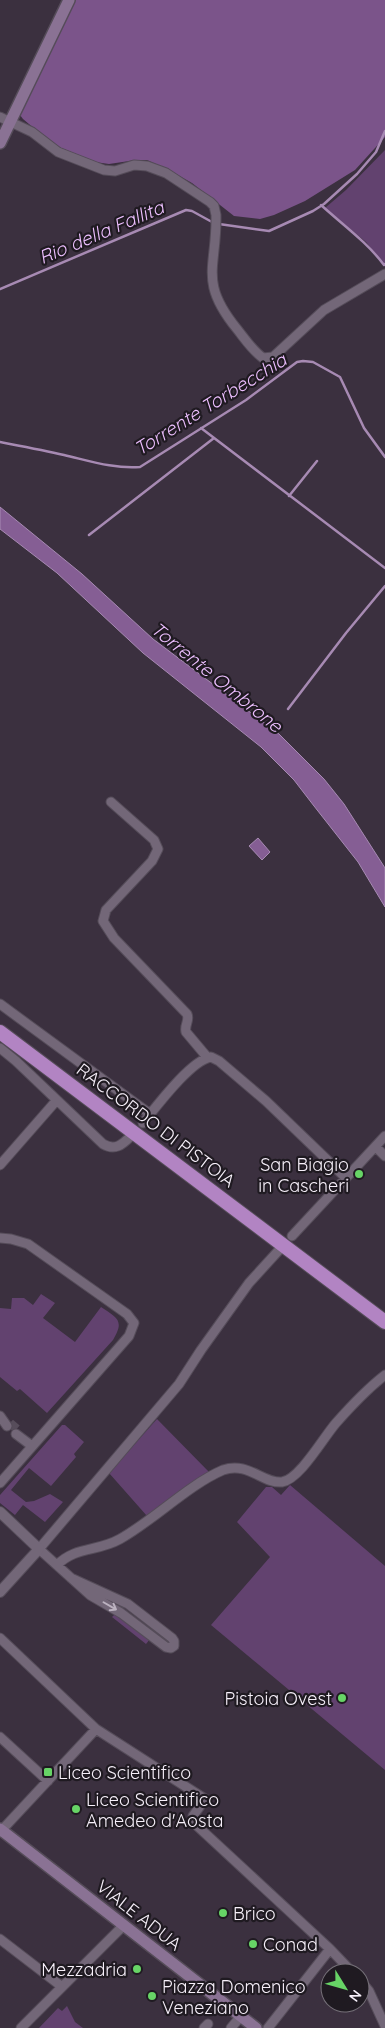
<svg xmlns="http://www.w3.org/2000/svg" width="385" height="2028" font-family="Quicksand,sans-serif">
<style>
.green{fill:#62426f}
.forest{fill:#7b548a}
.water{fill:#855e94;stroke:#a78ab3}
.lines{fill:none;stroke-linecap:round;stroke-linejoin:round}
.stream{stroke:#a78ab3;stroke-width:2.5}
.minor-tunnel{stroke:#574d5b;stroke-width:9;stroke-dasharray:9 4.5;stroke-linecap:butt}
.minor-casing{stroke:#554c59;stroke-width:11}
.tertiary-casing{stroke:#554c59;stroke-width:12}
.secondary-casing{stroke:#554c59;stroke-width:14}
.trunk-casing{stroke:#554c59;stroke-width:16}
.minor{stroke:#736778;stroke-width:9}
.tertiary{stroke:#736778;stroke-width:10}
.secondary{stroke:#8a7294;stroke-width:11}
.trunk{stroke:#b284c3;stroke-width:14}
.oneway{stroke:#bcb2c0}
.poi-dot{fill:#67d466;stroke:#1f1a21;stroke-width:2}
.labels{text-anchor:middle;dominant-baseline:central;stroke-width:4.5;stroke-linejoin:round;paint-order:stroke}
.street-label{font-size:18px;fill:#f7f0fa;stroke:#1f1a21}
.poi-label{font-size:18px;fill:#f7f0fa;stroke:#1f1a21;text-anchor:start}
.water-label{font-size:19px;font-style:italic;fill:#edbfff;stroke:#1f1a21}
</style>
<rect width="100%" height="100%" fill="#3b303f"/>
<path class="green" d="M385,150V266L366,242L325,208L346,190Z
M41,1294L55,1303L43,1318L75,1342L101,1307C117,1318 125,1320 113,1340L47,1413L20,1389L17,1391L0,1377V1308L11,1309L12,1298H24L33,1305Z
M157,1419L210,1473L147,1516L109,1473Z
M62,1425H65L84,1442L74,1454L76,1457L51,1486L29,1468L11,1490L26,1502L34,1501L50,1494L63,1502L45,1522L23,1505L15,1515L0,1503V1495Z
M290,1485L385,1566V1770L211,1625L270,1557L237,1522L266,1487H272L281,1495Z
M115,1614L150,1639L146,1644L112,1617Z
M67,2006L75,2022L83,2028H39L58,2008L62,2011Z"/>
<path class="forest" d="M75,0H385V137L355,170L305,201L274,215L260,219L234,216L192,183L167,169L147,160H136L109,164L95,162L54,145L23,119L20,115Z"/>
<path class="water" d="M0,507L82,574L153,639L279,734L324,779L344,804L385,868V907L358,862L314,806L294,780L261,747L143,653L57,573L0,529Z
M258,838L270,852L262,860L249,846Z"/>
<g class="lines">
<path class="stream" d="M321,205C343,225 367,242 384,265L385,264
M219,224L269,231L313,211L324,204L357,174L376,152L385,131
M0,289L186,210L192,211L212,222
M201,428L385,568
M0,442C21,446 43,450 64,455C90,461 114,469 140,467L246,400L297,362L303,361L313,362L340,377L364,428L385,457
M289,496L317,461
M89,535L214,438
M288,709L346,633L385,586"/>
<path class="minor-tunnel" d="M10,1423L19,1431"/>
<g class="minor-casing">
<path id="minor" d="M0,117L32,132L58,152L104,170L115,171L134,165L147,166L166,173L210,202L214,206L216,215C217,268 198,281 237,329C245,339 252,350 263,358L273,357L324,310L385,274
M111,802L154,840L158,849L152,861L106,910L103,921L114,938L187,1014C190,1021 184,1025 186,1032L207,1057
M0,1004L150,1114
M0,1048L16,1061L103,1144C115,1151 122,1145 131,1136
M143,1123C156,1107 191,1060 211,1057L219,1061L266,1101L346,1178
M376,1147L385,1156
M0,1165L56,1101
M292,1236L385,1136
M0,1238L11,1239L28,1244L127,1314L134,1323L129,1336L0,1483
M0,1416L7,1426
M16,1434L32,1446
M57,1565C76,1546 97,1552 120,1539C154,1520 188,1485 223,1470C248,1461 263,1484 282,1482C300,1479 323,1438 336,1423C351,1406 367,1389 385,1375
M71,1578L128,1604L172,1638L174,1641V1646L171,1648L166,1647L121,1613L90,1595L39,1549L179,1384L201,1350L249,1283L280,1249
M0,1638L96,1729L205,1799L193,1816L194,1823L330,1949L353,1973
M0,1737L48,1781
M0,1832L96,1729
M0,1939L61,1986
M360,1980L369,1991L385,2026
M21,2028L124,1925
M204,2028L208,2024
M231,2028L241,2016
M268,2028L330,1949"/>
</g>
<g class="tertiary-casing">
<path id="tertiary" d="M0,1512L39,1549L0,1592"/>
</g>
<g class="secondary-casing">
<path id="secondary" d="M0,143L69,0
M0,1829L256,2028"/>
</g>
<g class="trunk-casing">
<path id="trunk" d="M0,1032L385,1322"/>
</g>
<use href="#minor" class="minor"/>
<use href="#tertiary" class="tertiary"/>
<use href="#secondary" class="secondary"/>
<use href="#trunk" class="trunk"/>
</g>
<defs><path id="oneway-shaft" d="M-6 0H5M1.5-3L5.5 0L1.5 3" fill="none" stroke-width="1.6" stroke-linecap="round" stroke-linejoin="round" transform="scale(1.25)"/></defs>
<use class="oneway" href="#oneway-shaft" transform="translate(110 1606) rotate(30)"/>
<g class="poi-dot">
<circle cx="359" cy="1174" r="5"/>
<circle cx="342" cy="1698" r="5"/>
<rect x="43" y="1767" width="10" height="10" rx="2.5"/>
<circle cx="76" cy="1809" r="5"/>
<circle cx="223" cy="1913" r="5"/>
<circle cx="253" cy="1944" r="5"/>
<circle cx="137" cy="1969" r="5"/>
<circle cx="152" cy="1996" r="5"/>
</g>
<g class="labels">
<g class="street-label">
<text transform="translate(156 1125) rotate(37)">RACCORDO DI PISTOIA</text>
<text transform="translate(139 1915) rotate(38)">VIALE ADUA</text>
</g>
<g class="poi-label">
<text x="349" y="1164" text-anchor="end">San Biagio<tspan x="349" dy="21">in Cascheri</tspan></text>
<text x="332" y="1698" text-anchor="end">Pistoia Ovest</text>
<text x="58" y="1772">Liceo Scientifico</text>
<text x="86" y="1799">Liceo Scientifico<tspan x="86" dy="21">Amedeo d'Aosta</tspan></text>
<text x="233" y="1913">Brico</text>
<text x="263" y="1944">Conad</text>
<text x="127" y="1969" text-anchor="end">Mezzadria</text>
<text x="162" y="1986">Piazza Domenico<tspan x="162" dy="21">Veneziano</tspan></text>
</g>
<g class="water-label">
<text transform="translate(101 232) rotate(-23)">Rio della Fallita</text>
<text transform="translate(210 404) rotate(-32)">Torrente Torbecchia</text>
<text transform="translate(217 677) rotate(39)">Torrente Ombrone</text>
</g>
</g>
<g transform="translate(345 1988) rotate(127)"><circle r="24" fill="#1f1a21" stroke="#757078"/>
<path d="M0-4L9 19L0 12L-9 19Z" fill="#67d466"/>
<text y="-8" font-size="14" font-weight="bold" text-anchor="middle" fill="#f7f0fa">N</text>
</g>
</svg>
